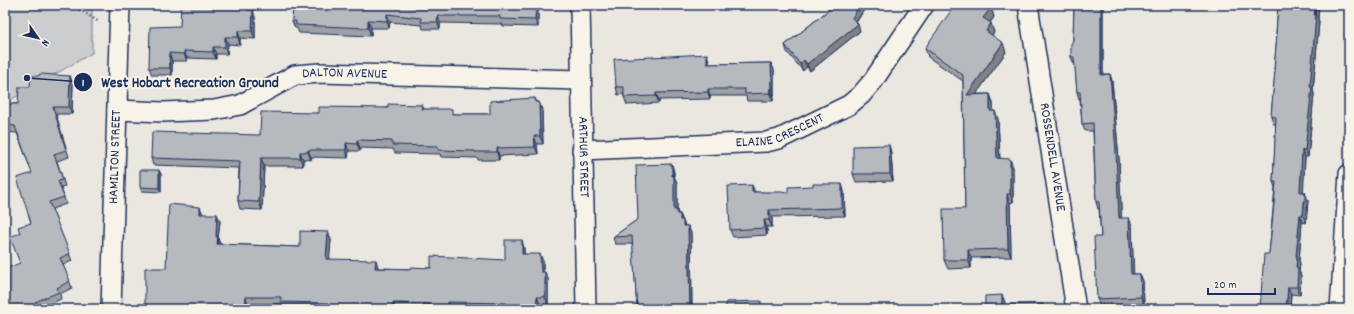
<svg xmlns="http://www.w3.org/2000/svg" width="1354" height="314" font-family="Dekko,sans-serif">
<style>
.green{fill:#cbcccd;stroke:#737e96}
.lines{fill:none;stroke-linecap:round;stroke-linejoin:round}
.minor-casing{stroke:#1b2f5e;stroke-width:22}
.path{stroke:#1b2f5e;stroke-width:2.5;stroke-dasharray:1 3;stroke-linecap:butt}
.minor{stroke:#f7f3e8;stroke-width:19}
.wall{fill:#9da0a4;stroke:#1b2f5e}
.shaded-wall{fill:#7f8286;stroke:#1b2f5e}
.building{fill:#b6babf;stroke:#1b2f5e}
.labels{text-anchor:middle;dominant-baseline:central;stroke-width:4;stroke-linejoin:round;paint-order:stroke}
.street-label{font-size:14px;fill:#1b2f5e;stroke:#f7f3e8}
.leader{fill:none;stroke:#1b2f5e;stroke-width:1.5}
.callout-dot{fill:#1b2f5e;stroke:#f7f3e8;stroke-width:1.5}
.mark-label{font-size:12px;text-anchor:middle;font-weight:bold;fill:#fff}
.callout-label{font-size:15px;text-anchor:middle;font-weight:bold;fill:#1b2f5e;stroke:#f7f3e8;stroke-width:4;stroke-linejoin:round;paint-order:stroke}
</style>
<rect width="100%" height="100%" fill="#eae7e0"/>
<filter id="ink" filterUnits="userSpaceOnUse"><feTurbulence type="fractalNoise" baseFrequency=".025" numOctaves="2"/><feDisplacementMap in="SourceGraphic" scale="8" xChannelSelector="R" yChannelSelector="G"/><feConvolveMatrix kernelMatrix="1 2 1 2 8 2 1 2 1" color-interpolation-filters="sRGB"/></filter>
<g filter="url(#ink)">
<path class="green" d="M5,5H85L92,10V53L5,103Z"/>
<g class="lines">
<g class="minor-casing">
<g id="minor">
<path id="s1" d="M580,5L586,309"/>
<path id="s2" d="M1028,5L1076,309"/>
<path id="s3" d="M117,110L163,112L214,110L240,105L295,75L320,73L581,80"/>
<path id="s4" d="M582,150L766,142L779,139L849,105L861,95L873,81L924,5"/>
<path id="s5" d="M111,309L120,5"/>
<path d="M1340,309L1349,174"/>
</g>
</g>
<path class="path" d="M73,5L99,22
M5,67L9,64"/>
<use href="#minor" class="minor"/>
</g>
<path class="wall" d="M224,5L225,7H247L248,10L255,17V39L240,38V45L228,44L227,54H216V59L187,58V61H172V75H152L149,68L180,26Z
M293,5H538V27L503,26L502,24L440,23V29H423L422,25L390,22L389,28H371V36L299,33L297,28H295L292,21Z
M827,5H867L856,23L860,31L810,71L807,67L803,71L787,52L785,45L831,8Z
M1074,5H1103V74H1110L1112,81L1119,159L1121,218L1132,225L1133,274H1140L1143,281L1144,304L1100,306L1097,299L1101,237L1099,209H1098L1096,202L1093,131H1085L1082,124L1080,99H1079L1077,92L1075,64H1074L1071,57L1073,40Z
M1278,5H1319L1318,18L1319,22L1313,90L1314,94L1308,157H1305L1303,192L1308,200L1306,223L1302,222L1299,260L1300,264L1299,271L1301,276L1300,295L1291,294L1290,309H1260L1269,254L1275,187L1273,182L1276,124H1273L1271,116L1275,73L1274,70L1277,37L1276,34Z
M991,8L994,17L990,23L994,32L992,35L1006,52L976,94H990L993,103V111L998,119L1000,158L1013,167V202L1010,203L1011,257L971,258V268L948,269L944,260L965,209L963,81L928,57L925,48Z
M707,54L709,62V64L771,63L774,70V96H773V101H747L746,96H710V99L659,100V103L627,105L624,97V94L618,95L616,87Z
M73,83L72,114H56L69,157L57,161L65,186L61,187L66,204L52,209L72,261L63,265L72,288L60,294L61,299L38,309L20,263V233L31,223L32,173L17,133L5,132V104H18L30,87Z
M535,98L537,102H539L542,109L543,144H537L538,154L499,156V160H478L477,158L441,157L440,154L395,153L393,149L360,148V151H349L348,158L311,157V160L303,159V166H264L262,210L240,209L238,201L239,168L153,165L151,158L260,135L319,113L388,108L422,105L424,109L454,114H490Z
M889,145L891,153L893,181L856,182L853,174Z
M674,172V176L677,183V210L678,214H680L685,226H688L691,233L692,309H637L633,244H615L613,237L638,219Z
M161,174V192L142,191L140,187Z
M844,191L845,216L772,217V227H767V235L733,237L730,230L755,192L788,193Z
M203,214L220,221L218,239L220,244L300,247L328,232L331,240L329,259L378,267V268L411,269L431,268L505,260L524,248V254L543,261V272L548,279V304H540L539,309H283L282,304H248V309H146L145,307L166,268Z"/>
<path class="shaded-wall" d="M536,5H538V27L535,20Z
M860,5H867L854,25L852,18Z
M1101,5H1103V82L1101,75Z
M1316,5H1319L1318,18L1319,22L1313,90L1314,94L1308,157L1305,150Z
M991,8L994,17L986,27L983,18Z
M253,10L255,17V39L252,31Z
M387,14L390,22L389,28L387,21Z
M438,16L440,23V29L437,22Z
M368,20L371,28V36L368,28Z
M991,23L994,32L989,40L986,31Z
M858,24L860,31L810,71L807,64Z
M238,31L240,38V45L238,37Z
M225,37L228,44L227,54L225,47Z
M1003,43L1006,52L970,103L967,95Z
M213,47L216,54V59L213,52Z
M184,51L187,58V61L184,54Z
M169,53L172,61V75L170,68Z
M707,54L709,62V71L707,64Z
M804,60L807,67L803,71L800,64Z
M771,63L774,70V96L772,89Z
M1110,74L1112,81L1119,159L1122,225L1119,218Z
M70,76L73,83L72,114L69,107Z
M708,89L710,96V99L708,92Z
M770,89L773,96V101L770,93Z
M656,93L659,100V103L656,96Z
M990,94L993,103L994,120L990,111Z
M539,102L542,109L543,144L540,136Z
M995,111L998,119L1000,167L997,158Z
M534,136L537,144L538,154L535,147Z
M357,140L360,148V151L357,144Z
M346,143L349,151L348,158L346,150Z
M889,145L891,153L893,181L890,174Z
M497,148L499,156V160L497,152Z
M308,150L311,157V160L308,152Z
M1302,150L1305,157L1303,199L1300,192Z
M300,152L303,159V166L300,158Z
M261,158L264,166L262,210L259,202Z
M1010,159L1013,167V202L1010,194Z
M672,164L674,172V176L677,183V210L679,217L674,210Z
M159,170L161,174V192L159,188Z
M842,184L844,191L845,216L842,208Z
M752,185L755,192H752Z
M1305,192L1308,200L1306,223L1303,215Z
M1007,194L1010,203L1011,257L1008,249Z
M200,207L203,214V221L200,214Z
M769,210L772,217V227L769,220Z
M217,214L220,221L218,239L220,244V251L216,237Z
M680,214L685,227V233L680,220Z
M1300,215L1302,222L1299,260L1300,264L1299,271L1301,276L1300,295L1297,287L1296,256Z
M1129,218L1132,225L1134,281L1131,274Z
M764,220L767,227V235L765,228Z
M688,226L691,233L692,309H690Z
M328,232L331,240L329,266L326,259Z
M522,240L524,248L525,261L522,254Z
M968,250L971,258V268L968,260Z
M540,254L543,261V279L541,272Z
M376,260L378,267V275L375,268Z
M545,272L548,279V304L545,297Z
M1140,274L1143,281L1144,304L1141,297Z
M1288,287L1291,294L1290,309H1286Z
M1002,295L1005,302V309L1002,305Z
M246,297L248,304V309H245Z
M537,297L540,304L539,309H537L536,307Z
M448,302L451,309H446Z
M393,303L396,309H394Z"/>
<path class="building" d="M181,5H224V7H247L248,10H253L252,31H238V37H225V47H213V52L184,51V54L169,53L170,68H149L150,27L180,26Z
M293,5H536L535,20L500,19V16H438L437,22H421V18L387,14V21L368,20V28L296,25V21H292Z
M835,5H860L852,18L858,24L807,64L804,60L800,64L785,45Z
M955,5H986L991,8L983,18L991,23L986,31L1003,43L967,95L990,94V111H995L997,158L1010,159V194H1007L1008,249L968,250V260H944L943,209H965L963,75L925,48Z
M1074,5H1101V75L1110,74L1116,152L1119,218H1129L1131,274H1140L1141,297L1097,299L1094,237H1101L1099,202H1096L1093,123L1082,124L1080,92H1077L1074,57H1071V44L1073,40Z
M1278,5H1316L1314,15H1316L1310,87H1312L1305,150H1302L1300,192H1305L1303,215H1300L1296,256H1297L1296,268L1298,269L1297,287H1288L1286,309H1260L1264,254H1269L1276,182H1273L1276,117L1271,116L1275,70H1274L1277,34H1276Z
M707,54V64L771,63L772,89H770V93L745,94V89H708V92L656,93V96L624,97V87H616L614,59Z
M40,74L70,76L69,107H53L66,150L54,154L63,180L58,181L64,197L49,202L70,254L60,258L70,281L57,288L59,292L35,302L38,309H5V269L20,263L10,237L20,233L18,227L31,223L17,178L32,173L15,126L5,125V104H18L19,87H30L31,76H39Z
M535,98V102H539L540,136H534L535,147L497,148V152H475V151L438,150V146L392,145V141L357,140V144L346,143V150H308V152H300V158H261L259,202L238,201L240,161L151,158L152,132L260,135L261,112L319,113V107L388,108V104L422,105V109H452V114H490V101Z
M889,145L890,174H853V146Z
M672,164V176H674V210H677V214H680V220H683V226H688L690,309H637L632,236L613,237L638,219L636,165Z
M140,170H159V188L140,187Z
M813,184H842V208L769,210V220H764L765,228L730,230L728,186L752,185V192H782L788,193V187L813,186Z
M169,204L200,207V214H217L216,237H218L217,244L300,247V231L328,232L326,259L376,260L375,268L411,269V267L431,268V256L505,260V240H522V254H540L541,272H545V297H537L536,307H519V305L506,306V303L448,302V307L446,309H432L430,308V304L393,303V308H373V306L350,307L347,309L335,308V306H328V303L281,302V297H246L245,309H166V307H145V268H166Z
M1002,295V305L1043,304V309H985V296Z
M761,301V305L816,306V309H726V302Z
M942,306L943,309H922V307Z"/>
</g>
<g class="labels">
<g class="street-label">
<text stroke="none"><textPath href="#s3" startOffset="236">DALTON AVENUE</textPath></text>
<text stroke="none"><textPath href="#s4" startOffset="200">ELAINE CRESCENT</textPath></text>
<text stroke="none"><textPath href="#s5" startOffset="152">HAMILTON STREET</textPath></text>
<text stroke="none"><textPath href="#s1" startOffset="152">ARTHUR STREET</textPath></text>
<text stroke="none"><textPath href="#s2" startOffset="154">ROSSENDELL AVENUE</textPath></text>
</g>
</g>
<path class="leader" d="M27 78L83 82"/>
<g class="callout-dot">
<circle cx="27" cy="78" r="4"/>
<circle cx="83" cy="82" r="10"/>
</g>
<g class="mark-label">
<text x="83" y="86">1</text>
</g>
<g class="callout-label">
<text x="190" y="87">West Hobart Recreation Ground</text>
</g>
<rect width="1354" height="314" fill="none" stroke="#f7f3e8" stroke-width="20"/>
<rect x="10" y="10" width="1334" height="294" fill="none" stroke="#1b2f5e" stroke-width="1.5" filter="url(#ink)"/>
<g transform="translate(38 38) rotate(124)" stroke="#f7f3e8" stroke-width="3" paint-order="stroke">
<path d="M0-3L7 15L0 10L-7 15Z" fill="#1b2f5e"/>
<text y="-6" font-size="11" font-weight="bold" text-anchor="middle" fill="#1b2f5e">N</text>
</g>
<path d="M1208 288v6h67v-6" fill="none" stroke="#1b2f5e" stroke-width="2"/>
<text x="1214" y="288" font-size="12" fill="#1b2f5e" stroke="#f7f3e8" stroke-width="3" paint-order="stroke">20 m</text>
</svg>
